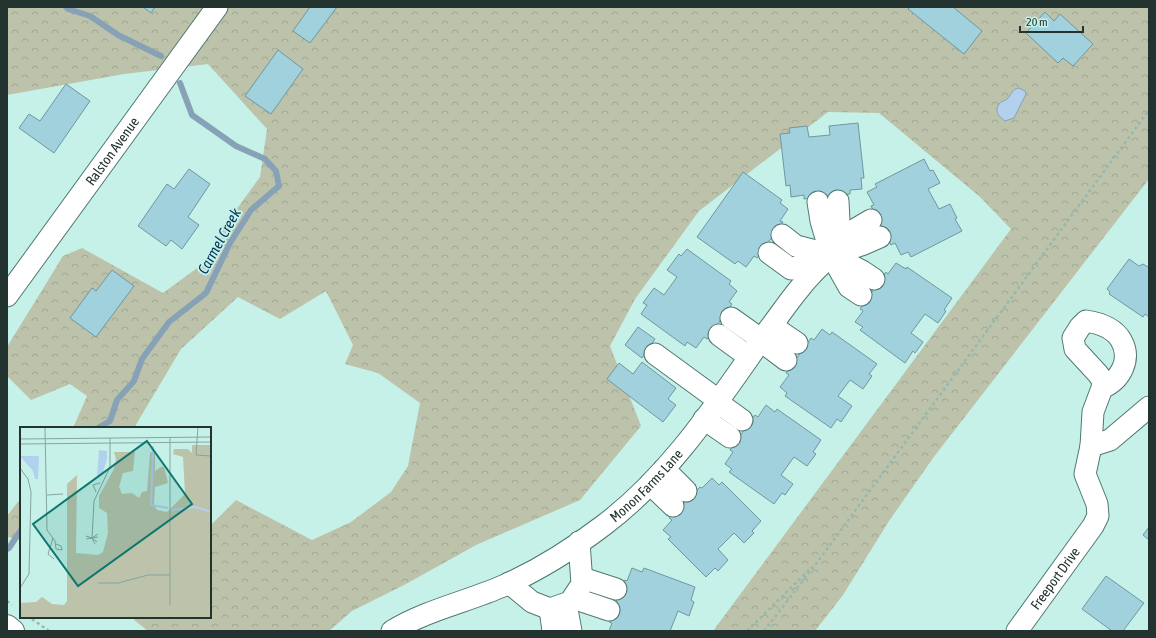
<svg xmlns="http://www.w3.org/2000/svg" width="1156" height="638" font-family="'Asap Condensed',sans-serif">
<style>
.forest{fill:url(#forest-crowns)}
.water{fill:#b2d1ef;stroke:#87a2b6}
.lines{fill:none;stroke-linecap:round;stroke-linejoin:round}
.stream{stroke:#87a2b6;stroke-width:6}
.building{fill:#a0d1dd;stroke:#6f97a0}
.minor-casing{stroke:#507871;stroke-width:23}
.major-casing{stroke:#507871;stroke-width:24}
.path{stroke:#95b8b0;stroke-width:2.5;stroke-dasharray:3 3;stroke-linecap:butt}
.minor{stroke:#fff;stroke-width:21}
.major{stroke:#fff;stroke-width:22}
.labels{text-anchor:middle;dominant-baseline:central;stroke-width:4;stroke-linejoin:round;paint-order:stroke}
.street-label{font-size:14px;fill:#233430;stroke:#c6f1e8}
.water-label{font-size:15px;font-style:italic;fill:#003359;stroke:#c6f1e8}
.inset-river{fill:none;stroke:#b2d1ef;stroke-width:2}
.inset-road{fill:none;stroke:#85a59e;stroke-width:1}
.view{fill:#0f766e;fill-opacity:0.15;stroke:#0f766e;stroke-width:2}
.inset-edge{fill:none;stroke:#233430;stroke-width:2}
</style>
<defs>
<pattern id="forest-crowns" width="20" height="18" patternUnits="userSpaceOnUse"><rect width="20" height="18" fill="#bdc2aa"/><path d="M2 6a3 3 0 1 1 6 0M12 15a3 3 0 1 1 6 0" fill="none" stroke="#a2a793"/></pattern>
</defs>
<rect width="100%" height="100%" fill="#c6f1e8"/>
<path class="forest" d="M7,7H1149V179L933,458L889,521L843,595L815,631H713L1011,229L979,196L879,113L828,112L699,211L635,299L610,346L641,426L580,500L476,545L406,584L352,611L329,631H148L134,620L137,617H210V526L236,500L312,540L351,522L391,492L408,466L420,403L378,373L345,364L353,345L326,291L280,319L238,297L181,349L134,428H73L87,396L70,384L31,400L8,377L7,347L63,256L82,248L163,293L204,263L228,221L260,177L267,129L208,64L124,74L7,95Z
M21,498V539L7,537V516Z"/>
<path class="water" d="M1019,88L1025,91L1026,94L1014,118L1005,121C999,117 994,111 999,104C1001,101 1005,101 1007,99C1012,94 1012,89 1019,88Z"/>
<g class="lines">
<path class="stream" d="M66,7L68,9L90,16L118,35L161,56
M98,428L110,421L117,400L134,381L142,359L169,322L206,293L230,243L251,210L279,186L276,171L265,159L236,146L192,115L180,83
M7,549L9,548L21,530"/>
</g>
<path class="building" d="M143,7H155L151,13Z
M310,7H337L310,43L293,31Z
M910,7H953L982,31L964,54L908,9Z
M1045,12L1054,21L1060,14L1093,44L1073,66L1063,58L1058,63L1026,33Z
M278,50L303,69L271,114L245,96Z
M66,84L90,101L54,153L19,128L29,114L40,121Z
M858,123L864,178H861L862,189L850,190V194L804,199V195L791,197L790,185L786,186L780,134L790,133L789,128L807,126L809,137L830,135L829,126Z
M924,159L930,171L933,170L940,183L928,189L939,209L950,204L957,218L955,219L962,231L911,257L908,252L901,255L895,243L891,245L871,206L874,205L867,192L877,187L875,184Z
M189,169L210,184L188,217L199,225L182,249L171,240L166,246L138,226L167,184L174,189Z
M743,172L782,200L780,203L788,209L780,221L783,222L757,258L754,256L746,267L738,261L735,264L697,237Z
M687,249L731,281L729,284L737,291L729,302L732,304L707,339L704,337L696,348L687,342L685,346L641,314L647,305L643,303L654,288L664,295L677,277L667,270L679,254L681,256Z
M1129,259L1139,266L1143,264L1148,267L1149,266V317L1145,314L1143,317L1109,294L1110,292L1107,289Z
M896,263L906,269L907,267L952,298L944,310L946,311L938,323L925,314L911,333L923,342L915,353L913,351L905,363L860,330L863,327L855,322L863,311L860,309L886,272L888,274Z
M112,270L134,286L96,337L70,318L92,288L96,291Z
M638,327L655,339L642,358L625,345Z
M822,329L830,335L832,332L877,364L869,374L872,376L863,389L850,380L838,396L852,406L841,422L837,419L831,428L785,396L787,393L780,387L789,375L786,373L811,338L814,340Z
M642,362L676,388L668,399L676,405L663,422L607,379L619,363L633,374Z
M766,405L775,412L777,409L821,440L813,452L816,454L807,466L794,457L781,475L793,484L785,495L782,493L774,504L729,472L732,469L725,464L733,452L730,450L755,415L758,417Z
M712,478L719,485L722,482L761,521L752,531L754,533L744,543L734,533L718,549L728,560L718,571L715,568L706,577L668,539L671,537L663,530L672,520L669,518L700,487L702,488Z
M1149,527V540L1143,535Z
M632,568L642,572L644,568L695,587L691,600L694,602L689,616L678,611L670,631H609L612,623L609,622L624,580L627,581Z
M1106,576L1144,603L1123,631H1112L1082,609Z"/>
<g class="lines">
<g class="minor-casing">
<g id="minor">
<path d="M818,202L821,221L831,255L839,221L838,201"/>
<path d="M871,220L854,230L831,255L864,244L880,237"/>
<path d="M769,253L791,269L831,255L796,246L782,235"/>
<path d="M861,295L849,287L831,255L862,271L874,279"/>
<path id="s1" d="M7,296L217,7"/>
<path d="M731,318L762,340"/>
<path d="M772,326L797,343"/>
<path d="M719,335L749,357"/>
<path d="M761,341L786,360"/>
<path d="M655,354L718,400"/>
<path d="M717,402L742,420"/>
<path d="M704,419L730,437"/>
<path d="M1091,446L1110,440L1149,407"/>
<path d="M664,469L686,491"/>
<path d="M650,484L673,506"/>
<path d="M582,578L616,589"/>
<path d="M509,583L532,602L550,609L570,602L582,584L579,542"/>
<path d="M573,598L609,610"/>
<path d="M566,604L571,631"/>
<path d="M550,609L553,631"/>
<path id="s2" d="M392,631C427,610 466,602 503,586C537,571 575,547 604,525C673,473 720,398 769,329C779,316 789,301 800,288C809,276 820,266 831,255"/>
<path id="s3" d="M1017,631L1093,526L1098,516L1097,504L1085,474L1091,446L1093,412L1102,388C1121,380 1132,359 1121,340C1114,328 1099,323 1086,321L1080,327L1073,338L1075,349L1098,374L1103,381L1102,388"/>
</g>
</g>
<g class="major-casing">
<path id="major" d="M7,626L13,631"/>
</g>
<path class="path" d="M7,601L12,605
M32,619L49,631
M747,631L812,567
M764,631L819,560L1149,110"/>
<use href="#minor" class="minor"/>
<use href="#major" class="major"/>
</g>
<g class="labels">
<g class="street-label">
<text stroke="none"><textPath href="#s1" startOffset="179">Ralston Avenue</textPath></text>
<text stroke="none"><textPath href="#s2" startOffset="296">Monon Farms Lane</textPath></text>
<text stroke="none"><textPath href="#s3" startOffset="65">Freeport Drive</textPath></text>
</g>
<g class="water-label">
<text transform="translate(219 241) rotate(-61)">Carmel Creek</text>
</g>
</g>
<g transform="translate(20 427)">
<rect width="191" height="191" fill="#c6f1e8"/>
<path d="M154,22H168L178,32L191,191H46L0,184V176L16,175L22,170L32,177L44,178L47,174V57L57,48L56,126L78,128L83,125L88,106L87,86L79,81V69L94,42L96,32L94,25H115L113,44L103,46L99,60L102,67L112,66L119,71L122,65L127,64L130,26L135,24V44L141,40H144L148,56L135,60L134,78L137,83L147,85L165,67L163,30L153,27Z" fill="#bdc2aa"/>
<path d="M172,18H191V191H0V179H172Z" fill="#bdc2aa"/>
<path d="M79,23L87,24V32L83,45L77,50ZM0,29H19L18,52H15L13,44Z" fill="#b2d1ef"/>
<path class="inset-river" d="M133,19L131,78L148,81M152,83L176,80L191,85"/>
<path class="inset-road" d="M25,0L27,103L35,114L36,122L42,123L41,119L36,117M178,0L176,28L191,29M150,10V178M0,12L191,10M0,17L191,15M0,41L8,52L11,65L9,147L0,161M76,65L73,58L80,56M27,68L43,67M78,107L72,111L78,110M33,111L28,127L34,132M72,111L74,74L90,40V11M66,112L72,111L66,109M75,117L72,111L77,115M78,156H98L128,148H150"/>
<path class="view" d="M127,14L172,77L58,159L13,97Z"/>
<rect width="191" height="191" class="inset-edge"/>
</g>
<rect width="1156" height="638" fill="none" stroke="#233430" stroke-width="16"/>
<path d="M1020 26v6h63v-6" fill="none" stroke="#233430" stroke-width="2"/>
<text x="1026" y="26" font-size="12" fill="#233430" stroke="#c6f1e8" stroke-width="3" paint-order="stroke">20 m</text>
</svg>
